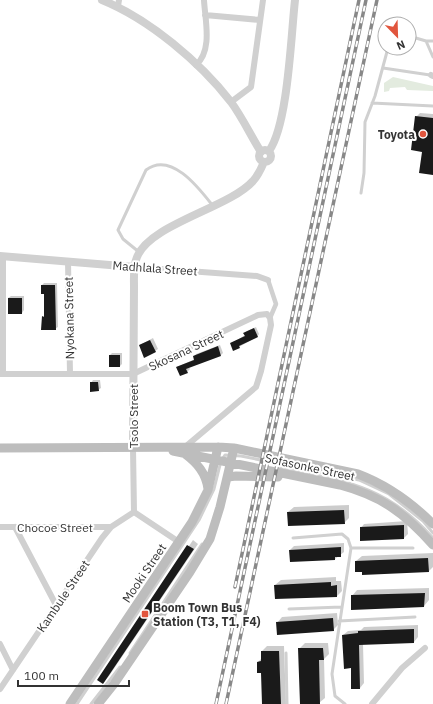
<svg xmlns="http://www.w3.org/2000/svg" width="433" height="704" font-family="'IBM Plex Sans',sans-serif">
<style>
.green{fill:#e3ebdf}
.shadow{fill:#0003}
.building{fill:#1a1a1a}
.lines{fill:none;stroke-linecap:round;stroke-linejoin:round}
.service{stroke:#d0d0d0;stroke-width:3}
.pedestrian{stroke:#d0d0d0;stroke-width:4.5}
.minor{stroke:#d0d0d0;stroke-width:6}
.tertiary{stroke:#d0d0d0;stroke-width:8}
.secondary{stroke:#bdbdbd;stroke-width:9}
.rail-casing{stroke:#888;stroke-width:3.5}
.rail{stroke:#fff;stroke-width:2;stroke-dasharray:6;stroke-linecap:butt}
.poi-dot{fill:#e1553d;stroke:#fff;stroke-width:1.5}
.labels{text-anchor:middle;dominant-baseline:central;stroke-width:4;stroke-linejoin:round;paint-order:stroke}
.poi-label{font-size:12px;font-weight:bold;fill:#333;stroke:#fff;text-anchor:end}
.street-label{font-size:12px;fill:#333;stroke:#fff}
</style>
<rect width="100%" height="100%" fill="#fff"/>
<path class="green" d="M393,77L433,86V91L407,90L405,87L390,88L389,91L384,92V83Z"/>
<path class="shadow" d="M420,113L433,114V174L423,151L416,117Z
M44,283H57L58,327L55,329L43,317L45,314V293L42,285Z
M11,296H24V310L22,313L8,298Z
M256,327L259,334L257,337L239,347L231,344L245,335L244,333L247,331Z
M153,338L158,349L155,351L140,345Z
M220,345L223,353L221,355L189,367L190,369L187,372L177,367L195,359L194,357L196,354Z
M112,353H122V364L120,366L110,355Z
M93,380H100L101,388L98,390L91,383Z
M349,505V518L344,523L288,512L294,507Z
M407,521L408,534L404,538L361,528L364,524Z
M193,540L198,544L109,676L103,682L99,680Z
M344,543V552L335,559L290,550L294,546Z
M433,553V567L429,571L363,574V571L356,561L362,556Z
M336,577V581H341L342,591L337,596L275,585L281,580Z
M429,588V600L424,606L352,596L357,590Z
M337,613L338,625L333,630L277,623L282,617Z
M418,625V637L414,642L363,644L364,683L360,688L352,667L343,635L348,631L361,630L364,627Z
M305,643H328L329,654L324,659L325,698L319,703L299,649Z
M267,646H284L286,704H263L262,672L258,662L262,658V651Z"/>
<path class="building" d="M415,116L433,118V175L419,173L422,152L411,150Z
M41,285H55L56,330H41L42,316L44,317V294H41Z
M8,298H22V314H8Z
M254,328L258,337L239,346L240,348L233,351L230,343L245,336L243,333Z
M150,340L156,352L144,358L139,345Z
M218,346L221,356L186,369L188,373L180,376L176,367L194,360L193,356Z
M109,355H120V367H109Z
M90,382H98L99,391L90,392Z
M344,510L345,524L288,526L287,512Z
M404,525V539L360,541V527Z
M187,545L194,549L103,684L97,680Z
M341,547V557H335V560L290,562L289,550Z
M428,558L429,572L362,575V572H355V561Z
M331,582V586L337,585V597L275,599L274,585Z
M425,593L424,607L351,610V595Z
M333,618L334,631L277,635L276,622Z
M414,629V643L359,645L360,689H351V668L344,669L342,635L358,633V631Z
M298,648H323L324,660H319L320,704H300Z
M261,651H279L281,704H262L261,673H257V662L261,661Z"/>
<g class="lines">
<path class="service" d="M409,36L426,41L433,57
M426,41H433
M383,68L430,75
M372,103L433,106
M361,193L364,173L365,122L375,96L388,48
M139,252L123,239L118,230L146,170C171,151 199,188 213,206
M276,467C343,481 385,484 433,538
M293,538L342,534L348,539L351,548L332,674L335,696L345,704
M351,548H413
M289,609L341,607
M339,621L415,617
M130,653L202,544
M286,653L287,704
M77,704L199,520L214,489L221,461L225,455L241,456L359,480L389,494L423,521L433,533
M91,704L120,667"/>
<path class="pedestrian" d="M268,280L276,304L270,318"/>
<path class="minor" d="M118,6L119,0
M205,15L260,20
M196,65C213,50 205,20 204,0
M431,75L433,76
M231,102L251,87L263,0
M68,261L70,374
M134,267L257,276L268,280
M0,374H133L258,315L267,314L270,318L271,325L261,371L256,387L185,447
M3,374V256
M133,448L134,512L179,542
M0,527H111
M15,527L56,605
M0,644L13,670
M0,689L102,538L111,527L134,512
M372,704L402,668L425,648"/>
<path class="tertiary" d="M102,0C149,19 200,62 231,102C242,117 251,136 261,152
M259 156a6 6 0 1 1 12 0a6 6 0 1 1-12 0Z
M269,151C288,125 291,35 295,0
M0,256L134,267
M133,448L134,287C134,277 133,266 137,257C150,224 229,208 253,181C258,176 261,169 264,162"/>
<path class="secondary" d="M0,448L218,447L234,448L358,474C387,485 411,502 433,524
M173,451L340,485C381,496 405,513 433,545
M185,454C197,463 206,473 208,489
M228,477L236,476L278,477
M70,704L192,522L208,490L218,447
M98,704L114,684L190,572L210,539L220,507L234,448"/>
<g class="rail-casing">
<path id="rail" d="M235,587L359,0
M216,704L366,0
M226,704L377,0"/>
</g>
<use href="#rail" class="rail"/>
</g>
<g class="poi-dot">
<circle cx="423" cy="134" r="4"/>
<rect x="141" y="610" width="8" height="8" rx="2"/>
</g>
<g class="labels">
<g class="poi-label">
<text x="415" y="134">Toyota</text>
<text x="153" y="607" text-anchor="start">Boom Town Bus<tspan x="153" dy="14">Station (T3, T1, F4)</tspan></text>
</g>
<g class="street-label">
<text transform="translate(155 268) rotate(4)">Madhlala Street</text>
<text transform="translate(69 318) rotate(-91)">Nyokana Street</text>
<text transform="translate(186 350) rotate(-25)">Skosana Street</text>
<text transform="translate(133 416) rotate(-90)">Tsolo Street</text>
<text transform="translate(310 467) rotate(12)">Sofasonke Street</text>
<text x="55" y="527">Chocoe Street</text>
<text transform="translate(144 573) rotate(-56)">Mooki Street</text>
<text transform="translate(63 596) rotate(-56)">Kambule Street</text>
</g>
</g>
<g transform="translate(397 36) rotate(157)"><circle r="19" fill="#ffffff" stroke="#adadad"/>
<path d="M0-3L7 15L0 10L-7 15Z" fill="#e1553d"/>
<text y="-6" font-size="11" font-weight="bold" text-anchor="middle" fill="#333333">N</text>
</g>
<path d="M18 680v6h111v-6" fill="none" stroke="#333333" stroke-width="2"/>
<text x="24" y="680" font-size="12" fill="#333333" stroke="#ffffff" stroke-width="3" paint-order="stroke">100 m</text>
</svg>
